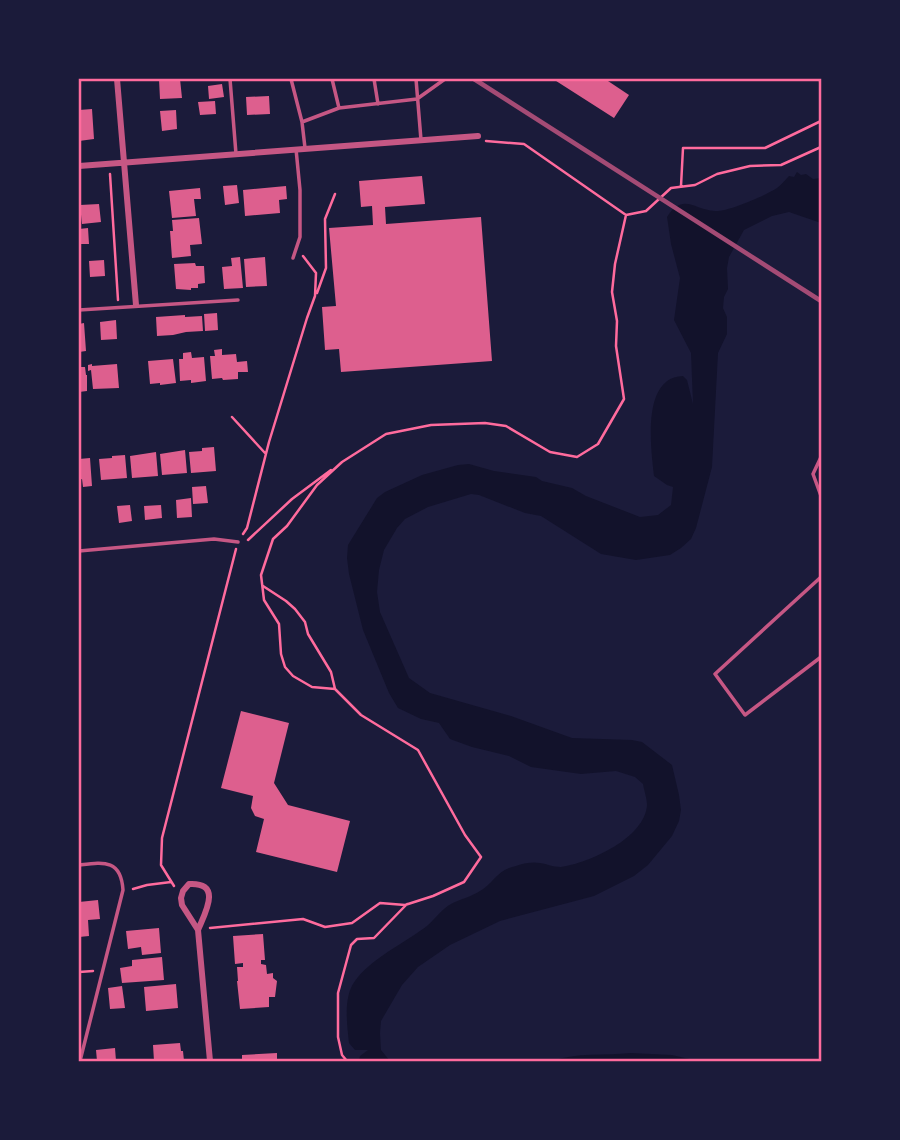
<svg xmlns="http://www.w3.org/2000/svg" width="900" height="1140" font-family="'IBM Plex Serif',serif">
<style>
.water{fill:#12122b}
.building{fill:#dd5f8e}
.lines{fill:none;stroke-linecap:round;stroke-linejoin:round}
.path{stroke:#ff6b9d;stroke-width:2.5}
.service{stroke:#c65784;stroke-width:3.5}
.minor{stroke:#c65784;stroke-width:6}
.rail{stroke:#a44b75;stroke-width:4.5}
.neatline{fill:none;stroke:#ff6b9d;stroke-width:2.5}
</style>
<rect width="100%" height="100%" fill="#1b1b3a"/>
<path class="water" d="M797,172L801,175L806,174L813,179L821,178V223L789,212L772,216L744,230L729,257L727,268L728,289L724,297L723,308L727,317V334L718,353L712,467L696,528L691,539L681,548L670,555L636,560L601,554L541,516L525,513L479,495L471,494L428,507L405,519L397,528L384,550L379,570L377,592L380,612L409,678L430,693L511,716L572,738L632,740L642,742L672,765L679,795L681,810L679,821L672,836L648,865L634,876L594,896L500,921L450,945L418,967L402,985L381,1021L380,1033L381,1050L390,1061H359L360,1056L368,1050H355L349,1043C347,1024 343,997 355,981C370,959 406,942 427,926C435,919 442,909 451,904C460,899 471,897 480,891C491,885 497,872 509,868C519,865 529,861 540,863C548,864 552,867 561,867C589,863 645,838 647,805C647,799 644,790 643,784L635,777L616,771L581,774L531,767L509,756L472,747L450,739L439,723L421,719L398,708L389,693L363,630L349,574L347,558L348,545L377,498L385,492L422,475L458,465L469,464L494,471L536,477L542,481L572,488L586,496L640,517L658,515L671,505L673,487L667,485L654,476C651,449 641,377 683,376L687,380L693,404L691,353L674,320L680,278L671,244L667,217C683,192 694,210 715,211C728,212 766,195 777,188C781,185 785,180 789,176L794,177Z
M631,1053L672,1055L698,1061H552C577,1052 604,1056 631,1053Z"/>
<path class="building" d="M159,79H180L182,98L160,99Z
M553,79H605L629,95L614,118Z
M222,84L224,97L209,99L208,86Z
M269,96L270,114L247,115L246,97Z
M215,101L216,114L200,115L198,102Z
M92,109L94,139L79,141V110Z
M176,110L177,129L162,131L160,111Z
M422,176L425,204L385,207L386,224L481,217L492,361L341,372L339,349L325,350L322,307L336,306L329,228L373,225L372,206L361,207L359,181Z
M237,185L239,203L225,205L223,186Z
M286,186L287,199L279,200L280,213L245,216L243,190Z
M200,188L201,199H194L196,216L172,218L169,191Z
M99,204L101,222L82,224L80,205Z
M199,218L202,244L190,245L191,256L172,258L170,231H173L172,220Z
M88,228L89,244H79V229Z
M240,257L243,288L224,289L222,267L232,266L231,258Z
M265,257L267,286L246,287L244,259Z
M104,260L105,276L90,277L89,261Z
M195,263L196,266H204L205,283L198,284V288H191V290L176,289L174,264Z
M217,313L218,330L205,331L204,314Z
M185,315V317L202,316L203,331L186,332L173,335L157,336L156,317Z
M116,320L117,339L101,340L100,322Z
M84,323L86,351L79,352V324Z
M222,349V355L236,354L237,362L247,361L248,372H238V379L223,380L222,378L212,379L210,356H215L214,350Z
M191,352L192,358L204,357L206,381L191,383V380L180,381L179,359H183V353Z
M173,359L176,383L160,385V383L150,384L148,361Z
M92,364V366L117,364L119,388L93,389L91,370L88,371V365Z
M79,367H85L86,375H87V391L79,392Z
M214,447L216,471L191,473L189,452L202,451V448Z
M185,450L187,473L162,475L160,454Z
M156,452L158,476L132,478L130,456Z
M125,455L127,478L101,480L99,459L112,458V456Z
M90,458L92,486L83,487L82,479L79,480V459Z
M206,486L208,503L193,504L192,487Z
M191,498L192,517L177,518L176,500Z
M130,505L132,521L119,523L117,506Z
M161,505L162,518L145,520L144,506Z
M241,711L289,723L274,783L288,805L350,821L337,872L256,852L264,819L255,816L251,808L253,796L221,788Z
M98,900L100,919L88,920L89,936L79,937V902Z
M159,928L161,953L142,955L141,947L128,949L126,931Z
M263,934L265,960H261V964L266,965L267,974L273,973V978L277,981L275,997H269V1007L240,1009L237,981H238L237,967H243V963L235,964L233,936Z
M162,957L164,980L122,983L120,968L132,966V960Z
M176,984L178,1008L146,1011L144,987Z
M122,986L125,1008L110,1009L108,988Z
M180,1043L181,1051H183L184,1061H154L153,1045Z
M115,1048L116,1061H97L96,1050Z
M277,1053V1061H242V1055Z"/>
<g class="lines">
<path class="path" d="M820,79L821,96
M486,141L524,144L626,215L646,211L671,188L695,185L717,174L750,166L781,165L821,147
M110,174L118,300
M681,186L683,148H765L821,121
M317,293L326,268L325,219L335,194
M232,417L265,453
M243,534L247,528L269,442L307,318L315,296L316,273L303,256
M248,540L292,499L331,470
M263,586L286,601L295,609L305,622L308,634L331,672L335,689
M174,886L161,865L162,838L236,549
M133,889L147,885L171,882
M210,928L303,919L325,927L352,923L380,903L405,905L433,896L464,882L481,857L465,835L418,750L361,715L335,689L312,687L293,676L285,667L281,654L279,624L264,600L261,575L273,539L287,526L317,485L342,462L386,434L431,425L485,423L506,426L550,452L577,457L598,444L624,399L616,346L617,321L612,292L615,264L626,215
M79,972L93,971
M347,1061L342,1055L338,1037V993L351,945L357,939L374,938L407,904"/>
<path class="service" d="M230,79L236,154
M291,79L302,122L339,108
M332,79L339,108L417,99L445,79
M374,79L378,104
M416,79L421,140
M302,122L305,148
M293,258L300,237V190L296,149
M79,310L238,300
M821,457L813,474L821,496
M79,551L214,539L238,542
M821,577L715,674L745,715L821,657
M79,865C104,862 121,859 123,890L80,1061"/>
<path class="minor" d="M117,79L136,305
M79,166L478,136
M198,930C205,913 223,882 189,884L183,891L181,898L182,905L198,930L210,1061"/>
<path class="rail" d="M474,79L821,301"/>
</g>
<rect width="900" height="1140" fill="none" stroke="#1b1b3a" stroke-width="161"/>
<rect x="80" y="80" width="740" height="980" class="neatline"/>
</svg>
